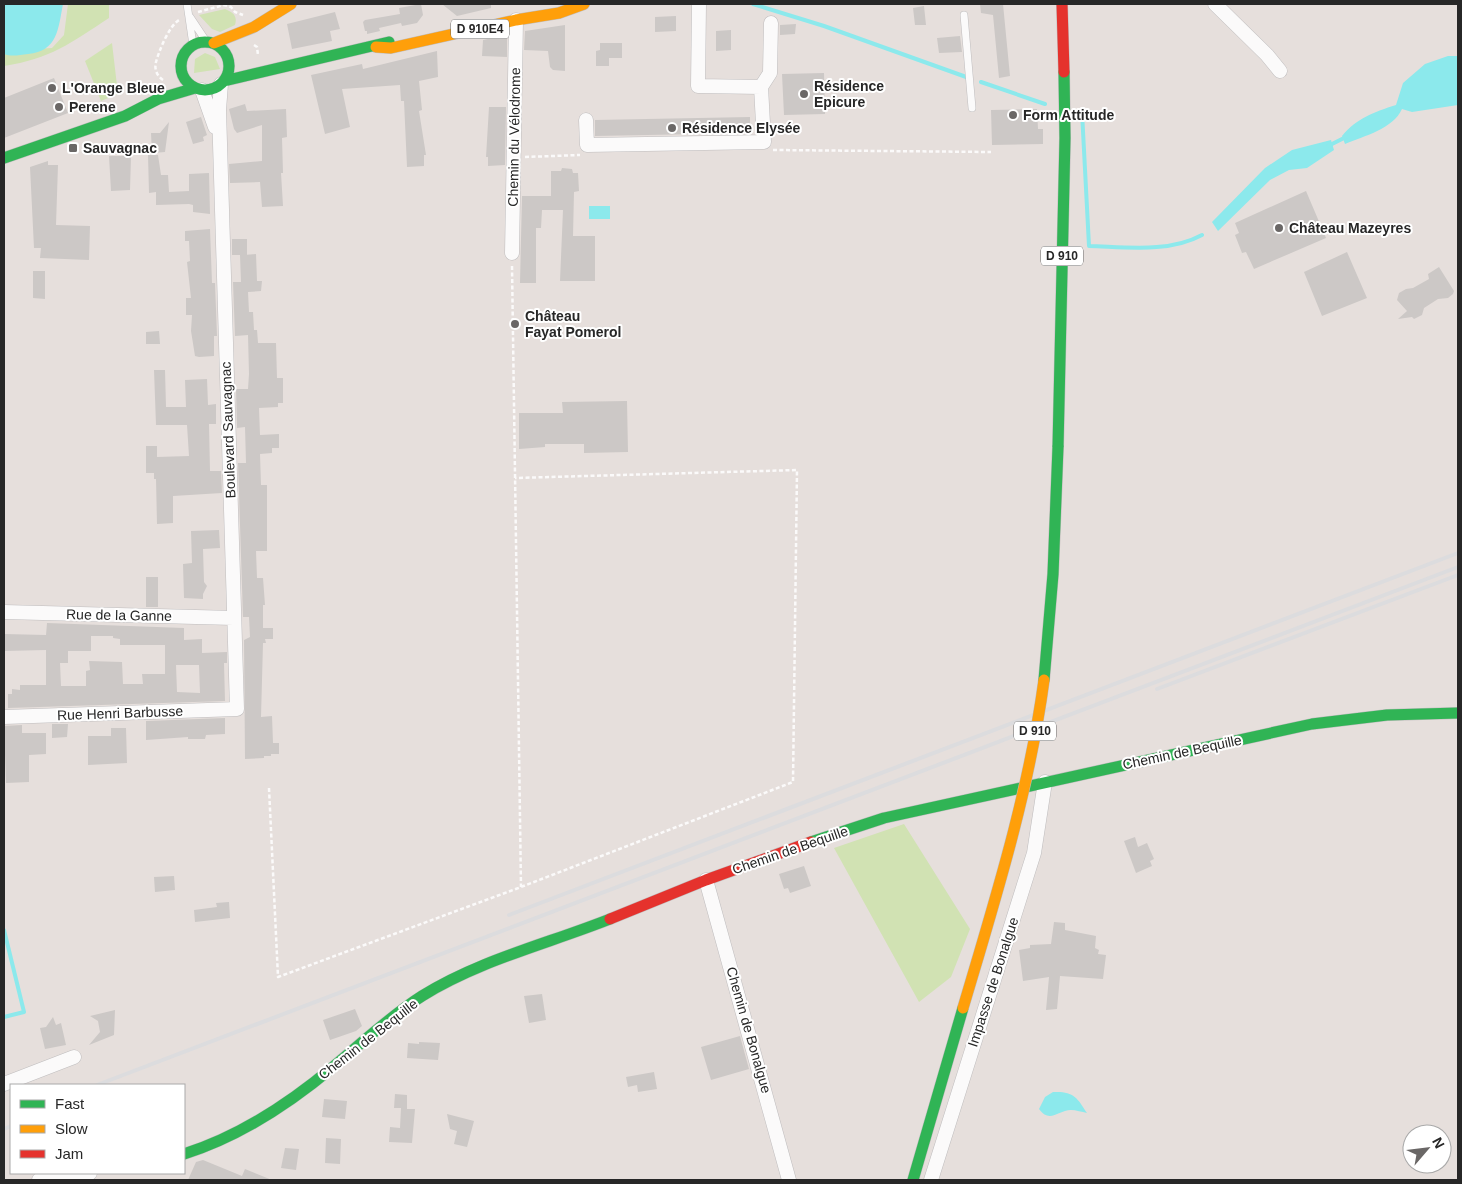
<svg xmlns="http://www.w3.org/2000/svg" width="1462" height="1184" font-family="Helvetica,sans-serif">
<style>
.green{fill:#d1e2b3}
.water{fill:#8ce9ec}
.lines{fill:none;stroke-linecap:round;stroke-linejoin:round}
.stream{stroke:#8ce9ec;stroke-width:4}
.building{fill:#ccc8c6;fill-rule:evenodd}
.lane-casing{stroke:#bfbdbe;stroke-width:8}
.street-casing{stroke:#bfbdbe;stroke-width:15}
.fast-casing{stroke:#bfbdbe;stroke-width:12}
.slow-casing{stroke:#bfbdbe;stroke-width:12}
.jam-casing{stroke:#bfbdbe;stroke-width:12}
.path{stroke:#fbfafa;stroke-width:2.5;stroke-dasharray:4 2.5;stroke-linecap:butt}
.lane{stroke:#fbfafa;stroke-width:7}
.street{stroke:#fbfafa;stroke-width:14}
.fast{stroke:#30b455;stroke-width:11}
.slow{stroke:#ff9f0a;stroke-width:11}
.jam{stroke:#e5322d;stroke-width:11}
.rail{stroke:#dcdcde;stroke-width:4}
.fast-bridge-casing{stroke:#bfbcbb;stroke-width:12;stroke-linecap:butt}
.slow-bridge-casing{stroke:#bfbcbb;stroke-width:12;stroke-linecap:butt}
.fast-bridge{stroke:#30b455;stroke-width:11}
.slow-bridge{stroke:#ff9f0a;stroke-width:11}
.poi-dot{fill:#6a6766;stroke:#fff;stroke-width:2}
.labels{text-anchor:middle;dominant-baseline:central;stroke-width:4;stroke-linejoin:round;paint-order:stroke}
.shield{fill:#fff;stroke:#686868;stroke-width:1}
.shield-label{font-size:12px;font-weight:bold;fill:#272727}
.poi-label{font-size:14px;font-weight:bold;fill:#272727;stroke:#fff;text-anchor:start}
.street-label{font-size:14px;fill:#272727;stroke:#fff}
</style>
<rect width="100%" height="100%" fill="#e6dfdc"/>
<path class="green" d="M68,4H109V18C71,43 50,59 4,66V51L52,48L64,35Z
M225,9C232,12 238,15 235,25L220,32L212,29L199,15Z
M112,43L118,94L101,101L85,61Z
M205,53L215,57L220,69L194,73L195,59Z
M904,824L970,929L951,977L919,1002L834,848Z"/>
<path class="water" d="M4,4H63C58,29 58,51 28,54C19,55 12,57 4,54Z
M1448,56H1458V105L1412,112L1402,109C1393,129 1364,136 1345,144L1342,136C1357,118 1374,112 1396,105L1403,83L1425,64Z
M1331,140L1334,150L1307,168L1289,170L1270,180L1218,231L1212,222L1265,168L1292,150Z
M589,206H610V219H589Z
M1053,1092C1073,1091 1077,1097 1087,1113C1082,1112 1076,1110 1071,1110C1058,1110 1050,1124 1039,1109L1045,1097Z"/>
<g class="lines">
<path class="stream" d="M753,4L824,26L969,78
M981,82L1045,104
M1082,112L1089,246C1126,247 1169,253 1202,235
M1328,146L1346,137
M4,930L24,1012L4,1017"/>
</g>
<path class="building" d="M421,4L423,15L417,23L402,26L401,23L379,28L380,31L367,34V31H365L363,22L365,20L400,14L399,8Z
M442,4H491V8L457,16Z
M980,4H1003L1010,76L999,78L993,15L981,13Z
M924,6L926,25H915L913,8Z
M335,12L340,29L330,31L332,41L292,49L287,24Z
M676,16V31L655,32V17Z
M796,24L795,34L780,35V25Z
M565,25V71L553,70L550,67L548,51L524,50L525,31Z
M731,30V50L716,51V31Z
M507,35V57L482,56L483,40Z
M960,36L962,52L939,53L937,38Z
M600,43H622V58H609V66H596V51L600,50Z
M437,51L438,77L419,81L422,110L419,111L426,155H424V166L407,167L404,101H401L400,85L342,89L350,127L325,134L311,75L362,64L363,69Z
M824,73L825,114L784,115L782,74Z
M54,78L68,113L4,138V98Z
M245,104L247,111L286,109L287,137L282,138L283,173H281L283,206L262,207L260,182L230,183L229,164L262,161V125L237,133L234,129L229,109Z
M489,107H506L505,165L488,166V157H486Z
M1037,109L1038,129H1043V144L992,145L991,110Z
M201,117L207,135L203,137L204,141L193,144L186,122Z
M750,117V133L595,136V120Z
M169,122L165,152L152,153L151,133H160Z
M148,155H158L161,175H168L169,192L189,191V174L209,173L210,214L193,212V205L189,204L156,205V192L149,193Z
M109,156H131L130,190L111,191Z
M48,161V165H58L56,225L90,226L89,260L40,258L41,248H34L30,167Z
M562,168L572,169L573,173H578L579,191L574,192L573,236H595V281H560L563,210H542L541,228H536V283H520L522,196H551V171H561Z
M1306,191L1326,238L1254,269L1246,252L1242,253L1235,235L1239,233L1235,223Z
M210,229L212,283H215L217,336H214V356L199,357L195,356L191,331L192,315H186V298H191L187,262L190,261L189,241H185V231Z
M232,239H247V255H244L256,254L257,281H262L261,291L248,292L249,312H253L254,330H257L258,343H276L277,378H283V403H278V407L259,408L260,435L279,434V448H272V453L260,454L261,485H267V551H256L257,578H263L265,605H263V628H273V639H265L266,643H263L261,717L272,716L273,743H279V754H271V756H264V758L245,759L244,640L250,637L249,617H243L238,463H246L245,427L237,428L236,389H248L249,374L248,335L235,336L233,282H241L240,255H232Z
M1347,252L1367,298L1322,316L1304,272Z
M1439,267L1454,291L1453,294L1448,298L1438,299L1424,308L1422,315L1414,319L1412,317L1398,319L1407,311L1397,300L1399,293L1406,289L1413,288L1429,279L1428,274Z
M33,271H45V299L33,298Z
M159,331L160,344H146V332Z
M154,370H165L166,407H186L185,380L207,379L208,405L216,404V424H209L210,471H221L222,493L173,496V523L157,524L156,479H154V473H146V446H157V457L189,456L187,425H156Z
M627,401L628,452L584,453V444H545V447L519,449V413H563L562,402Z
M219,530L220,548L203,549L204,582L207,586L203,594V599L184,598L183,564L192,563L191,531Z
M146,577H158V607H146Z
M47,623L184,628V640L202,639V653L227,652V663H224L225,701L8,708V694H12V689L20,690V685H46V650L4,651V634L46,635ZM91,636H113V638L120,639V645H165V674H142L143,684H123L122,662L89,661L90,670L86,671V686H61L60,663H68V651H91ZM176,665H199L200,693L177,692Z
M225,718V734L206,735L205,739H188V737L146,740V721Z
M52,724H68L67,737L52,738Z
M22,725V733H46V754L29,755V782L6,783L4,726Z
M111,728H126L127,763L88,765V736H111Z
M1135,837L1138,847L1147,843L1154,859L1150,861L1152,866L1136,873L1124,841Z
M804,866L811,886L790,893L788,888L784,889L779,874Z
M174,876L175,890L155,892L154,877Z
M229,902L230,918L195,922L194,910L217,907L216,903Z
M1054,922L1065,923V930L1096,936L1095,948L1099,950L1098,954L1106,955L1103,979L1060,976L1057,1009L1046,1010L1049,977L1023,981L1019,950L1030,948V945L1051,944Z
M542,994L546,1020L529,1023L524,996Z
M355,1009L362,1026L356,1031L330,1040L323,1020Z
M115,1010L114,1035L89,1045L100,1032L98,1021L90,1016Z
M53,1017L56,1025L61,1023L66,1045L45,1049L40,1028L46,1027Z
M740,1036L749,1069L711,1080L701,1047Z
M419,1042L440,1043L438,1060L407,1058L408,1043L419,1044Z
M654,1072L657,1089L638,1092L637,1085L628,1087L626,1077Z
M395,1094L407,1095V1109H415L412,1143L389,1142L390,1127L400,1128L401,1108H394Z
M324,1099L347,1101L345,1119L322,1117Z
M447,1114L474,1121L467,1147L454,1144L457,1131L450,1129Z
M326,1138L341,1139L340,1164L325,1163Z
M285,1148L299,1149L296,1170L281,1168Z
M203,1160L242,1176L245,1169L272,1180H188L196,1162Z"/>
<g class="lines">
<g class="lane-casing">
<path id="lane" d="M187,4L193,45
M964,15L972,108
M190,17L206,41"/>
</g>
<g class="street-casing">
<path id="street" d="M699,4L698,86L761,87L770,73L771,23
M1215,4L1267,55L1280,71
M202,90L215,127
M586,120L587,145L764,142L761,87
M512,253L516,20
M4,612L234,618
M4,717L237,709L219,110L221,84
M706,880L789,1180
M4,1084L74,1057
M39,1180L90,1173
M931,1180L1034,853L1045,782"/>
</g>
<g class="fast-casing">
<path id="fast" d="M181 66a24 24 0 1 1 48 0a24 24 0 1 1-48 0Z
M224,81L389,42
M4,158L125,116L158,99L195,88
M1058,447L1065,138L1064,72
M811,842L884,818L1312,724L1387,715L1458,713
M184,1154C238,1137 290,1103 333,1067C362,1043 389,1017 422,996C480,960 547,944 610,919
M913,1180L963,1008"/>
</g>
<g class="slow-casing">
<path id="slow" d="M214,43L254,27L291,4
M376,47L391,48L516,20L559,13L584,4"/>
</g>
<g class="jam-casing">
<path id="jam" d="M1062,4L1064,72
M610,919L706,880L811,842"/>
</g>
<path class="path" d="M198,12L224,5L231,7L235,12L243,15
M254,45L257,47L258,55
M163,80C157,76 154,69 156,62C159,51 169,26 179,20
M773,150L991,152
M525,157L580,155
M512,266L521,887
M269,788L278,977L521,887L793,782L797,470L515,478"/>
<use href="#lane" class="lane"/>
<use href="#street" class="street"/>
<use href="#fast" class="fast"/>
<use href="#slow" class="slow"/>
<use href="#jam" class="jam"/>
<path class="rail" d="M1157,689L1458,575
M509,915L1458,553
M97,1085L1458,567
M4,1129L11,1126"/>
<g class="fast-bridge-casing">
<path id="fast-bridge" d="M1044,680L1053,574L1058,447"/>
</g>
<g class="slow-bridge-casing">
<path id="slow-bridge" d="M963,1008C995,900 1029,792 1044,680"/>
</g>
<use href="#fast-bridge" class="fast-bridge"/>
<use href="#slow-bridge" class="slow-bridge"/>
</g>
<g class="poi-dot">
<circle cx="52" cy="88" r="5"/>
<circle cx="804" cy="94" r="5"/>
<circle cx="59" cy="107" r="5"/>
<circle cx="1013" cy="115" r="5"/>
<circle cx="672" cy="128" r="5"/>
<rect x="68" y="143" width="10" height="10" rx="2.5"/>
<circle cx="1279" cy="228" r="5"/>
<circle cx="515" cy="324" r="5"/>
</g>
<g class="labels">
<g class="shield">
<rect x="451" y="19.5" width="58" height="19" rx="4"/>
<rect x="1041" y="246.5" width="42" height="19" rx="4"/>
<rect x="1014" y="721.5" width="42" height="19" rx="4"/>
</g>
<g class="shield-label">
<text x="480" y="29">D 910E4</text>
<text x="1062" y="256">D 910</text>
<text x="1035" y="731">D 910</text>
</g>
<g class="poi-label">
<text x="814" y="86">Résidence<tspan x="814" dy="16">Epicure</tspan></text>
<text x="62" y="88">L'Orange Bleue</text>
<text x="69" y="107">Perene</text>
<text x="1023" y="115">Form Attitude</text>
<text x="682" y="128">Résidence Elysée</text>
<text x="83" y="148">Sauvagnac</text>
<text x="1289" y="228">Château Mazeyres</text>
<text x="525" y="316">Château<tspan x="525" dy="16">Fayat Pomerol</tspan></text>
</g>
<g class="street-label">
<text transform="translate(514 137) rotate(-89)">Chemin du Vélodrome</text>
<text transform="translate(228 430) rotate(-92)">Boulevard Sauvagnac</text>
<text transform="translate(119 615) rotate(1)">Rue de la Ganne</text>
<text transform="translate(120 713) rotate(-2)">Rue Henri Barbusse</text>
<text transform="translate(1182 752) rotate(-12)">Chemin de Bequille</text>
<text transform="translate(790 850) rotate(-19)">Chemin de Bequille</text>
<text transform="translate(993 982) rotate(-72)">Impasse de Bonalgue</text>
<text transform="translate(749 1030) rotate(74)">Chemin de Bonalgue</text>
<text transform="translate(368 1039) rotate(-38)">Chemin de Bequille</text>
</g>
</g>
<rect width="1462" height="1184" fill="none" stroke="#272727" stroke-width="10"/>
<rect x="10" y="1084" width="175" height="90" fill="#ffffff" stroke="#a9a9a9"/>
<rect x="20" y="1100" width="25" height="8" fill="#30b455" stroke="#a9a9a9"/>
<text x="55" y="1109" font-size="15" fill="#272727">Fast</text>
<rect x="20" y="1125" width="25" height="8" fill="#ff9f0a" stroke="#a9a9a9"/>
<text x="55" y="1134" font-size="15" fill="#272727">Slow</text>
<rect x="20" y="1150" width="25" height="8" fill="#e5322d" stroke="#a9a9a9"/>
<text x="55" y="1159" font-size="15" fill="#272727">Jam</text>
<g transform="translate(1427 1149) rotate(62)"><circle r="24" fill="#ffffff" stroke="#a9a9a9"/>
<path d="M0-4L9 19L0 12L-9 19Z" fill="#6a6766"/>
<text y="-8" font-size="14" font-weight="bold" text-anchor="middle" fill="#272727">N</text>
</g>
</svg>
